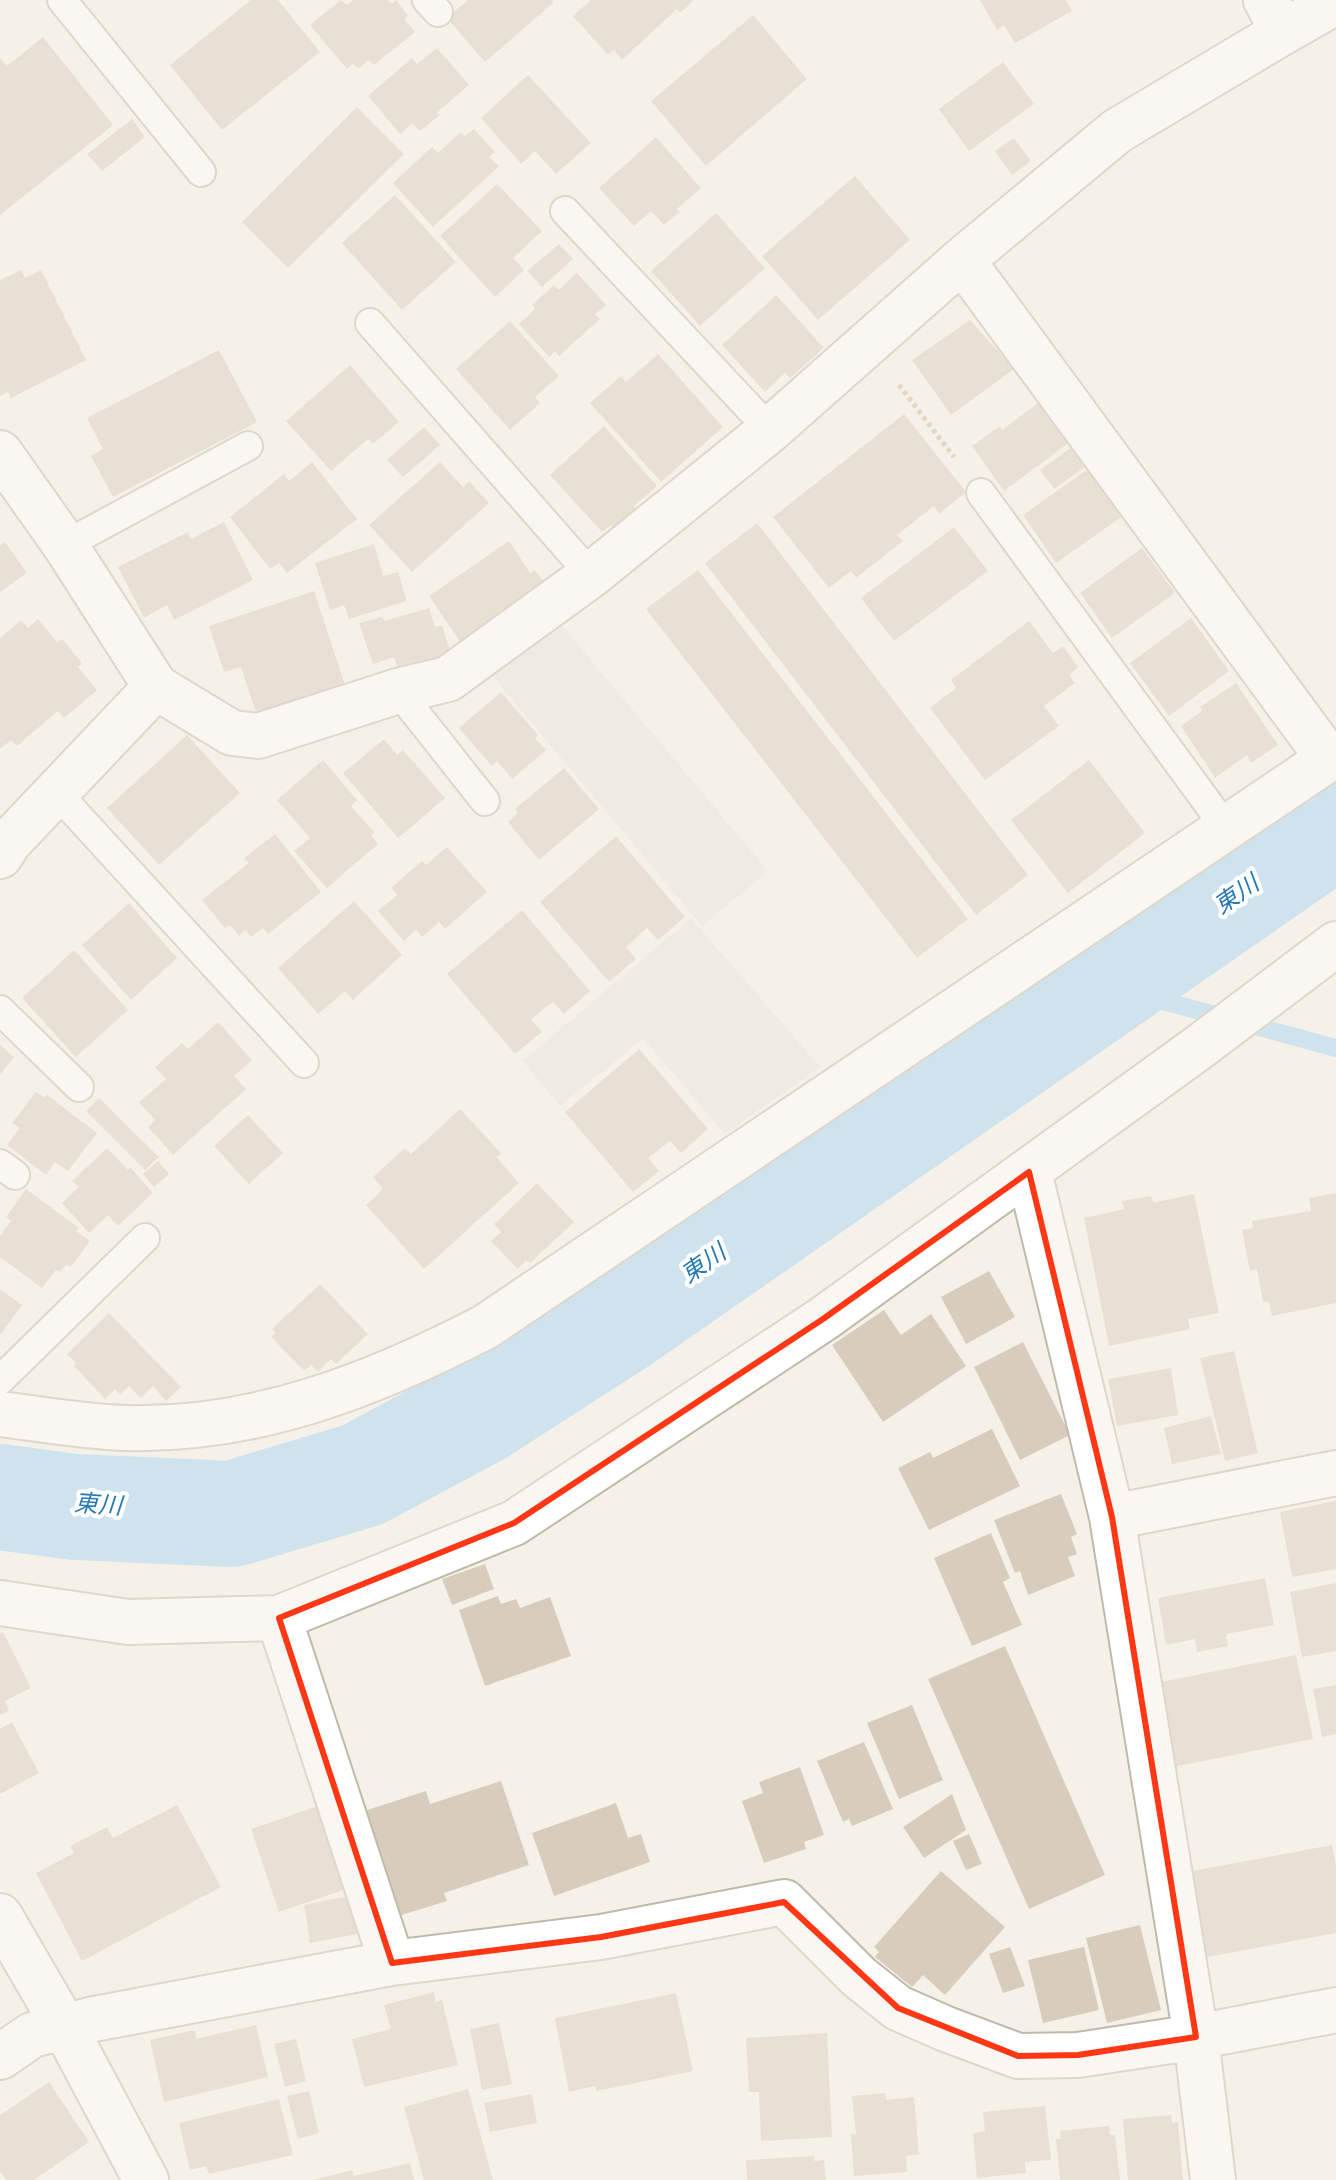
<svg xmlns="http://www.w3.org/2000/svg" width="1336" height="2180" font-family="Ubuntu,'Noto Sans JP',sans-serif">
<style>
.parking{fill:#e6e4e0}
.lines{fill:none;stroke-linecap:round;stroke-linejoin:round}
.stream{stroke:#a1d3f5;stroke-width:18}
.river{stroke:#a1d3f5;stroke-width:106}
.building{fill:#d8cdbd}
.service-casing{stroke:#c1b9aa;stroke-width:32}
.minor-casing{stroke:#c1b9aa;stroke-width:48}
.path{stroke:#c4b59a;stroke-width:5;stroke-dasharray:4 4;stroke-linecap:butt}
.service{stroke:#fff;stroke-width:28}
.minor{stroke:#fff;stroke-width:44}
.marked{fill:none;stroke:#ff3715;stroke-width:6;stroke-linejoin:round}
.labels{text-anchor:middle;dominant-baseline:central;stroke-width:8;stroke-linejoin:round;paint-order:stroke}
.water-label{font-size:24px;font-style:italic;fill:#267ab4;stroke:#fff}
</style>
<rect width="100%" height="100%" fill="#f5f1e8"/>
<path class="parking" d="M559,622L768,871L702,926L489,672Z
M691,918L820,1067L725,1134L643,1038L560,1106L523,1061Z"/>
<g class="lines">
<path class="stream" d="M1105,985L1336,1048"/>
<path class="river" d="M0,1497L75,1507L232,1514L362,1475L478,1413L618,1323L1336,824"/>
</g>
<path class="building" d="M251,0H278L320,52L222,130L170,65Z
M341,0L347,5L353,0H388L391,4L396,0L408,15L404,19L415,32L374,65L369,60L358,69L353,63L347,69L310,25Z
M468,0H552L554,2L485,62L447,18Z
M591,0H694L680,13L677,9L622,60L614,50L608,55L573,16Z
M980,0H1066L1072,11L1015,43L1004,25L997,30Z
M753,15L807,79L706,166L651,101Z
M43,37L113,125L0,215V58L7,66Z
M437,48L469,85L437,112L440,115L420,131L412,123L400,134L368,96L412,58L417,64Z
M1003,62L1034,104L969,151L939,109Z
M528,75L591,143L556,174L535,151L521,164L481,118Z
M357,107L404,154L288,268L242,222Z
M132,119L145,137L102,171L87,154Z
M474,129L495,152L489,157L499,166L433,227L393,183L432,147L438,153L461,132L465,136Z
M656,137L701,188L677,209L680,212L664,225L651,211L634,226L599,188Z
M1014,138L1031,161L1012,175L995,151Z
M855,176L910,240L818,320L762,256Z
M497,184L542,231L513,258L524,270L495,297L440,236Z
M395,195L456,262L402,310L342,243Z
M716,213L765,268L700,326L651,271Z
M559,244L573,259L542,287L527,271Z
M21,270L25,278L41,270L86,360L11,398L8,392L0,396V280Z
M577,273L606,305L595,314L600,319L559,356L555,351L549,357L519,324L535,309L532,305L554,285L559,290Z
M776,295L824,348L790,378L785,373L765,392L722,345Z
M970,320L1014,369L951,415L912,360Z
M510,321L559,376L535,397L540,403L510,430L456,369Z
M219,350L257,422L113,497L91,456L103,449L87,418Z
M658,354L723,427L661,482L590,403L621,376L626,382Z
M350,365L399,422L373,444L368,439L331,471L286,421Z
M1041,401L1071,441L1004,491L972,446L1000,426L1002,430Z
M904,414L966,492L939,514L934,506L897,535L903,541L856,578L851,571L829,588L773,517Z
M604,426L657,486L634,506L638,511L616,531L611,525L602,532L550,475Z
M424,427L440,445L403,477L387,460Z
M1075,445L1089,464L1054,489L1040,470Z
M312,462L357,519L287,573L279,563L270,569L230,517L284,474L289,481Z
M440,462L463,487L469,481L489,503L412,572L369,525Z
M1088,469L1123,516L1056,563L1023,515Z
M224,522L253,580L174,620L167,605L144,618L118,567L188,532L191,539Z
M757,523L1028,875L976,915L705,563Z
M954,527L988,571L894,641L861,598Z
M509,541L530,573L535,570L549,589L463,646L429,596Z
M5,542L27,573L0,592V546Z
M374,544L383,576L398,572L407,601L349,619L344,605L330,610L315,563Z
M1142,548L1175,593L1112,638L1080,593Z
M698,570L968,919L917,958L646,609Z
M314,591L345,685L256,713L241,667L224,672L209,626Z
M429,608L435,627L442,625L451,655L398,670L394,657L373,664L359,623L382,617L384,621Z
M1191,618L1229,671L1169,716L1130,663Z
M38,619L57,642L62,639L82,663L78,667L97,690L64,718L58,711L17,746L11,740L0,749V638L21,620L28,628Z
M1029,621L1053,653L1063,646L1078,667L1069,675L1075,683L1044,706L1059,726L985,780L930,708L956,688L951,680Z
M1236,683L1278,745L1251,763L1247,755L1215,778L1181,726L1202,711L1200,707Z
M501,692L538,735L535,738L546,750L512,779L497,761L492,766L459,728Z
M187,735L240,793L159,865L107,808Z
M384,739L397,755L403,750L445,798L398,838L343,773Z
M323,760L357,800L351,806L374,832L371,835L378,844L327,888L294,851L310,838L277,800Z
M1089,760L1145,833L1068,893L1011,820Z
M564,768L599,809L539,860L508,822L518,813L515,809Z
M275,834L321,892L268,934L263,928L251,937L245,930L239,936L230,925L225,928L202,900L249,863L244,858Z
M616,836L685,917L658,940L647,928L626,947L636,959L609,982L540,902Z
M447,847L487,892L445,929L439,922L422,937L416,930L404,941L378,911L397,895L391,888L422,861L426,865Z
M354,901L402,955L353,1000L345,991L318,1014L278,968Z
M129,903L177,958L131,1000L82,945Z
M522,910L590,991L564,1014L553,1002L531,1019L542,1032L515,1054L447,974Z
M74,950L128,1010L76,1057L22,998Z
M218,1022L252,1060L234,1076L246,1089L173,1155L148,1127L155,1120L139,1102L166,1079L155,1067L182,1043L188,1049Z
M0,1045L14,1057L0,1075Z
M639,1049L708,1129L681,1153L670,1141L648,1158L659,1171L633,1192L565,1112Z
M36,1092L45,1098L47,1095L97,1133L68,1171L55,1162L46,1175L7,1145L20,1128L12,1123Z
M99,1098L159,1157L145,1170L86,1111Z
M460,1109L501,1153L496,1157L519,1183L424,1269L366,1205L383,1189L373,1177L405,1148L411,1154Z
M248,1115L283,1153L249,1184L214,1146Z
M107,1148L128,1170L130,1167L153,1193L118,1226L108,1215L89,1233L62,1203L79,1187L72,1181Z
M158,1161L169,1174L154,1187L143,1174Z
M537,1183L574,1222L530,1263L526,1260L518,1269L491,1241L501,1232L494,1224Z
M26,1189L79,1228L76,1231L90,1241L71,1267L66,1265L60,1272L56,1270L42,1288L0,1257V1236L11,1221L6,1217Z
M1336,1193V1303L1272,1316L1269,1302H1263L1257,1269L1250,1271L1242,1230L1253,1228L1252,1221L1311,1211L1309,1198Z
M1194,1194L1219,1313L1188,1319L1190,1329L1109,1346L1084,1218L1124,1209L1122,1201L1151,1196L1153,1203Z
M989,1271L1015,1317L966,1344L941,1297Z
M320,1284L368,1334L336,1364L331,1359L318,1372L311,1365L304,1371L271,1337L276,1333L272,1329Z
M0,1289L22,1305L0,1335Z
M884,1310L901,1335L931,1314L966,1366L883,1422L832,1345Z
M109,1313L181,1387L166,1401L153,1386L141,1398L129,1386L120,1395L115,1389L105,1399L74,1366L76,1363L67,1354Z
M1023,1342L1070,1435L1020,1460L974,1367Z
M1234,1351L1258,1453L1225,1461L1200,1358Z
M1171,1368L1178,1415L1117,1426L1108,1379Z
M1211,1416L1221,1454L1172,1464L1164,1428Z
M992,1429L1020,1486L929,1530L898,1468L930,1452L933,1458Z
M1061,1494L1077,1534L1071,1537L1077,1554L1068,1557L1075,1576L1028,1595L1020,1571L1015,1573L994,1520Z
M1336,1501V1569L1292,1577L1280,1512Z
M991,1533L1010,1578L1003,1582L1022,1625L972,1646L934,1558Z
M485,1564L494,1589L452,1605L442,1579Z
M1265,1578L1274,1625L1226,1634L1228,1646L1197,1652L1195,1639L1166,1645L1158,1598Z
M1336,1583V1651L1302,1657L1290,1592Z
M498,1596L501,1604L516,1599L520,1608L550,1597L571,1656L485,1686L459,1610Z
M3,1632L31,1688L5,1701L9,1711L0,1715V1633Z
M1005,1646L1105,1875L1029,1909L928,1679Z
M1296,1655L1313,1739L1168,1768L1151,1684Z
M1336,1685V1734L1322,1737L1313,1689Z
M912,1705L943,1780L899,1799L867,1723Z
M12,1722L39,1773L0,1794V1729Z
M864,1742L893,1809L852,1826L849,1819L843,1822L817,1761Z
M800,1767L824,1835L804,1842L806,1849L764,1863L742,1801L763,1793L759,1782Z
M501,1781L529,1865L444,1893L447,1901L395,1917L361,1812L426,1791L430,1804Z
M952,1794L966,1830L924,1858L903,1827Z
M616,1803L628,1838L641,1834L650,1862L554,1896L532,1833Z
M177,1805L221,1887L82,1961L36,1873L74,1853L70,1846L107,1827L113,1838Z
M321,1805L349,1888L279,1912L251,1829Z
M969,1834L982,1864L966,1870L953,1841Z
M1332,1845L1336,1866V1933L1202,1958L1187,1872Z
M941,1871L1005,1927L945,1995L923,1975L912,1987L875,1957L879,1952L874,1947Z
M355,1895L362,1933L310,1943L304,1905Z
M1140,1925L1161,2010L1107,2023L1086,1938Z
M1010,1947L1025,1986L1003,1993L989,1954Z
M1084,1947L1099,2010L1043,2023L1028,1960Z
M434,1992L436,2002L442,2000L458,2065L364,2087L352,2039L391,2029L384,2005Z
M676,1993L693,2071L597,2091L595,2086L569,2092L555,2018Z
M499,2023L512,2084L482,2090L470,2029Z
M256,2025L268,2077L164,2102L150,2040L195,2030L196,2039Z
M827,2033L832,2137L761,2141L759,2092H749L746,2038Z
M296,2039L306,2081L285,2087L274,2044Z
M49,2082L89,2142L34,2180H6L0,2171V2115Z
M468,2089L493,2180H424L404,2107Z
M309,2091L319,2133L298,2139L287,2096Z
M886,2093V2100L914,2097L919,2154L906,2156L907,2172L854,2176L851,2134H856L852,2096Z
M532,2094L537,2123L490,2132L484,2103Z
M279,2099L293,2155L209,2174L206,2166L190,2170L179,2123Z
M1045,2106L1051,2160L1025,2162L1026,2173L977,2178L973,2133L985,2131L983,2112Z
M1171,2115L1172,2123L1178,2122L1183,2180H1128L1123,2119Z
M1109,2126L1110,2135H1115L1120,2180H1060L1056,2139H1061L1060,2131Z
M814,2156V2161L824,2160L826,2180H747L746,2160Z
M410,2163L414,2180H314L352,2170L354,2176Z"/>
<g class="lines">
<g class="service-casing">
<path id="service" d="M62,0L201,172
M427,0L438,12
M565,211L770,430
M370,323L591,575
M981,493L1226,828
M65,545L248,446
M398,691L485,801
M56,792L304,1063
M0,1010L79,1087
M0,1164L15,1175
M0,1380L145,1238"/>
</g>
<g class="minor-casing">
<path id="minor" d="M1283,32L1336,2
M962,260L1328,758
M0,453L65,545L156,687L232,733L258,736L398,691L448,679L591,575L770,430L962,260L1117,131L1283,32L1266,0
M0,856L9,842L156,687
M1029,1172L1112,1517L1196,2037L1213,2180
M0,1414C42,1419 85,1427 127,1428C256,1431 373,1385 485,1327L1336,754
M1112,1517L1336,1473
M0,1603L128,1622L279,1618L514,1523L823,1319L1198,1048L1336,944
M279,1618L392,1963
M0,1916L64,2026L146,2180
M0,2057L32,2035L94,2019L392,1963L601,1937L784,1902L859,1977L898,2008L946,2029L1018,2056L1078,2055L1196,2037L1336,2010"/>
</g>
<path class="path" d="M899,385L954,457"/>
<use href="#service" class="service"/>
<use href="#minor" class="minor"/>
</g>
<path d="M0 0H1336V2180H0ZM1029,1172L1112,1517L1196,2037L1078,2055L1018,2056L898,2008L784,1902L601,1937L392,1963L279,1618L514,1523L823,1319Z" fill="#f5f1e8" fill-opacity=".55" fill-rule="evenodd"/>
<path class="marked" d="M1029,1172L1112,1517L1196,2037L1078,2055L1018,2056L898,2008L784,1902L601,1937L392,1963L279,1618L514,1523L823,1319Z"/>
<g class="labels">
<g class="water-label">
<text transform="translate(1236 894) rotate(-35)">東川</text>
<text transform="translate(703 1263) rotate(-35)">東川</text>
<text transform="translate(98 1504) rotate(4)">東川</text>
</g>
</g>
</svg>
